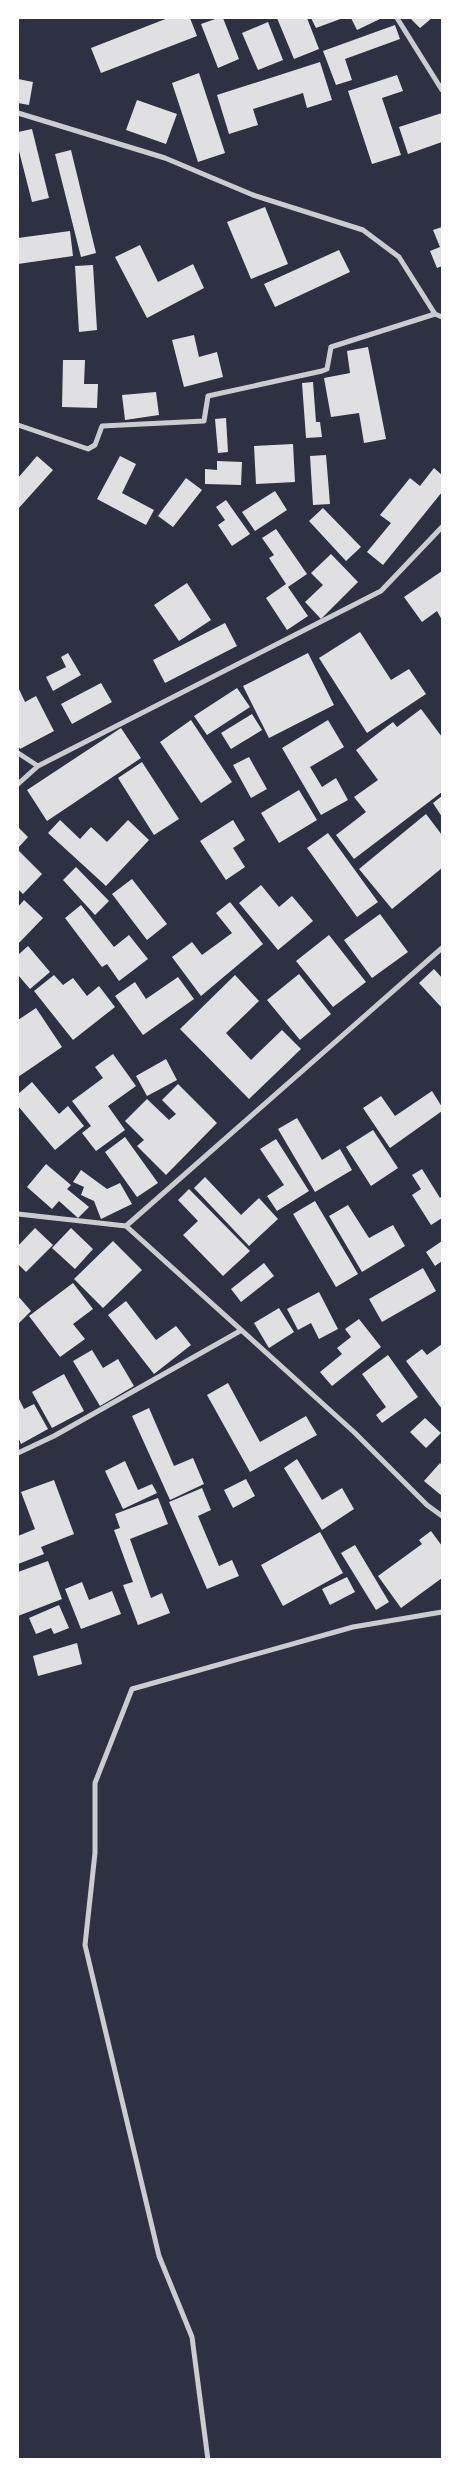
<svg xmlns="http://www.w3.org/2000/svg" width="460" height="2477" font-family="'Times New Roman',serif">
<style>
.building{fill:#e0e0e3}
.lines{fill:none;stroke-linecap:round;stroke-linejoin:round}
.minor{stroke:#caccd0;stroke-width:5}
</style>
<rect width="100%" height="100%" fill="#2d3142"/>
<path class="building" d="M168,18H190L197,36L101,73L91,48Z
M218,18H223L239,59L218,68L201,24Z
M277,18H307L319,49L294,59Z
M311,18H343L316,28Z
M351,18H382L357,30Z
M410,18H432L420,28Z
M268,22L283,60L258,70L242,33Z
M395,25L400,39L345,59L352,80L336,85L323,51Z
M320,62L332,100L307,108L303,93L253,109L258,125L229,134L217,95Z
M199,73L225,153L198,162L172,83Z
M397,75L403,91L382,98L401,155L372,164L348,91Z
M18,79L33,82L29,105L18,103Z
M137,100L177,114L166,144L126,130Z
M442,113V142L408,154L399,127Z
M32,129L49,198L32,202L18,147V132Z
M71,150L96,253L81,257L55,154Z
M265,207L288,264L251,279L227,222Z
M442,227V266L437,268L430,251L440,247L433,230Z
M70,231L73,256L18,264V238Z
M140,245L158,282L193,264L204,288L147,318L115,257Z
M339,250L350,272L275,307L264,284Z
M93,265L97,330L79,332L75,266Z
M194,335L199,357L217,352L223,377L184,387L172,340Z
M368,347L386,439L364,443L359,413L331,417L324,378L350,373L347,351Z
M63,360H85L84,384H98L97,408L62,407Z
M313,382L316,422H320L322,437L306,438L302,383Z
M156,392L159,415L125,420L122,395Z
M226,418L228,452L218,453L215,419Z
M293,444L295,482L256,484L254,446Z
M326,455L330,504L313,505L310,456Z
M37,456L53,470L18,509V478Z
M120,456L136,464L122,493L154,510L146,525L97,499Z
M217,461L242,462L241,485L205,484V469L217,470Z
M434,468L442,475V492L383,565L367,552L391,523L380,515L410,478L420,486Z
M186,478L202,490L173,527L158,516Z
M275,491L287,510L255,531L242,512Z
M226,500L250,534L232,546L218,525L225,520L216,507Z
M323,508L361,547L346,561L309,521Z
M276,529L307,574L288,587L308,616L287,630L266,598L286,584L269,558L274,555L262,538Z
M331,554L358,582L321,619L305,602L323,585L311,573Z
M442,571V620L437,611L422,622L404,597Z
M187,583L211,620L179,641L154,605Z
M225,623L237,646L165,683L153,660Z
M360,632L391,680L409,669L426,694L367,733L319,658Z
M68,653L81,675L53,691L46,677L66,667L61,657Z
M308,653L334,705L269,738L243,686Z
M101,683L112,702L72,724L61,704Z
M18,687L25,702L36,696L54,731L20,749L18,744Z
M237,688L250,707L207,735L194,716Z
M421,709L442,737V792L354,859L336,835L366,812L354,797L378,780L356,750L393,722L397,727Z
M252,714L262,730L231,749L221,733Z
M191,720L232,782L201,803L160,742Z
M328,720L344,747L310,767L322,787L336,778L348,800L321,815L282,748Z
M121,728L141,758L47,821L27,790Z
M249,757L267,789L251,798L233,765Z
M142,762L179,819L154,835L118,778Z
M299,790L317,820L279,843L261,813Z
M442,796V817L433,803Z
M426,814L442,835V868L392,909L359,869Z
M60,820L80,839L91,827L107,842L128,820L149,840L106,886L48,833Z
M233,820L245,840L233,848L245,867L226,880L200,841Z
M18,827L28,837L18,848Z
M328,833L378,902L357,917L307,848Z
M18,850L42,874L23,894L18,889Z
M76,867L109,901L95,915L63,880Z
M132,879L167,924L147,940L112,894Z
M261,885L279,907L292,896L313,921L278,950L239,903Z
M24,900L43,918L18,944V907Z
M230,902L263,944L201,996L172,957L192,942L202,955L232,933L216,913Z
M81,905L114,947L129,935L148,959L119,981L107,964L102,967L65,918Z
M380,914L408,952L372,978L344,940Z
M329,935L366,982L333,1007L296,961Z
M28,946L50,972L30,989L18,975V955Z
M434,969L442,978V1008L419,983Z
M299,974L331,1014L300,1040L267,1000Z
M54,975L63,985L73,978L87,996L99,986L115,1007L73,1040L34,991Z
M235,975L259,1001L226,1033L251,1060L282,1030L301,1049L249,1099L180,1029Z
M178,977L194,999L143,1035L115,996L135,982L146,999Z
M36,1008L62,1047L18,1077V1020Z
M113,1054L136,1086L108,1106L125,1130L96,1151L82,1133L91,1126L72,1101L103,1078L95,1067Z
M166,1059L177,1080L147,1096L136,1076Z
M32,1082L59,1114L68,1106L84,1126L55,1150L18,1106V1094Z
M178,1084L217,1123L166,1175L137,1146L144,1140L125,1121L147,1099L169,1120L176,1114L162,1100Z
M432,1091L442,1107V1111L390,1148L363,1108L381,1096L395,1116Z
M297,1118L322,1160L340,1149L352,1170L315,1192L278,1129Z
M373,1130L398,1168L371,1186L346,1147Z
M125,1137L158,1183L137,1197L105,1152Z
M276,1139L309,1191L277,1211L267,1196L284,1185L260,1149Z
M46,1164L71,1185L67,1189L89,1207L78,1218L59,1201L52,1209L27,1187Z
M422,1169L440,1198L442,1196V1218L431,1225L412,1195L421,1189L412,1175Z
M81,1170L107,1189L120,1183L132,1204L101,1219L94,1201L81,1195L84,1187L73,1182Z
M205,1177L241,1215L259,1198L278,1219L249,1246L194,1188Z
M189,1189L250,1251L223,1276L183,1235L198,1221L178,1200Z
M315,1201L358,1274L336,1287L293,1214Z
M348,1205L369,1238L393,1225L405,1246L362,1272L329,1216Z
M35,1228L53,1245L26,1272L18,1264V1246Z
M71,1228L93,1249L75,1269L52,1248Z
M113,1241L142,1270L103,1308L74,1279Z
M442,1241V1261L435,1266L426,1252Z
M264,1263L274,1276L241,1302L231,1289Z
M423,1268L436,1291L382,1322L369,1299Z
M73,1283L93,1309L73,1324L85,1339L60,1357L29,1316Z
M319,1292L338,1329L319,1339L311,1323L298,1330L287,1309Z
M18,1296L31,1311L18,1324Z
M126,1301L156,1340L176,1326L191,1345L154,1374L108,1315Z
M279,1308L294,1332L269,1348L254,1323Z
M359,1319L381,1347L332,1386L320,1372L342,1354L337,1348L351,1337L345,1329Z
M442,1344V1409L406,1361L422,1349L427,1355Z
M92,1350L103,1368L118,1359L134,1386L100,1406L73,1361Z
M388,1355L418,1397L382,1423L376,1415L386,1407L362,1374Z
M64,1374L84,1411L52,1428L32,1392Z
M228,1383L260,1442L306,1416L317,1435L250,1472L207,1395Z
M18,1397L24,1409L34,1404L48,1429L21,1444L18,1437Z
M149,1408L174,1466L193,1458L204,1484L170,1500L132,1416Z
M425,1418L441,1433L426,1448L410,1432Z
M297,1459L322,1500L342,1488L354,1509L322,1530L284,1468Z
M125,1461L138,1490L152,1484L157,1493L123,1509L105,1471Z
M440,1463L442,1465V1496L424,1481Z
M246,1479L255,1496L233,1508L224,1490Z
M54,1480L74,1534L41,1547L44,1554L18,1564V1536L35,1529L21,1492Z
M202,1488L211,1510L198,1516L219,1566L232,1560L239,1576L207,1589L169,1502Z
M158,1498L168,1524L130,1539L151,1598L162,1593L170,1613L138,1625L123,1585L133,1582L114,1530L120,1528L115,1514Z
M431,1531L442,1546V1578L401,1608L378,1576L422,1544L419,1540Z
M320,1532L343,1573L283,1606L261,1565Z
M355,1545L389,1602L376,1610L341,1553Z
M48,1561L62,1599L18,1616V1572Z
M347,1577L355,1592L330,1605L322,1589Z
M82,1582L89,1600L112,1591L121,1614L81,1629L65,1589Z
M59,1605L69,1628L54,1634L51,1628L36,1634L29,1618Z
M77,1643L82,1664L38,1676L33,1656Z"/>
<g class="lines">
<path class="minor" d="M397,18L442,90
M18,113L165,158L253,195L363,230L399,257L435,314L442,317
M18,425L88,449L95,445L102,426L204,421L208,396L322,371L327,369L331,347L435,314
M18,753L38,766
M18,784L38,766L381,591L442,527
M18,1214L126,1226L354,1432L427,1505L442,1516
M126,1226L442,948
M18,1453L54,1436L240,1331
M208,2460L192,2337L159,2256L85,1945L95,1853V1783L132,1689L353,1627L442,1612"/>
</g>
<rect width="460" height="2477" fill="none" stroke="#ffffff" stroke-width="38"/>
</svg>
